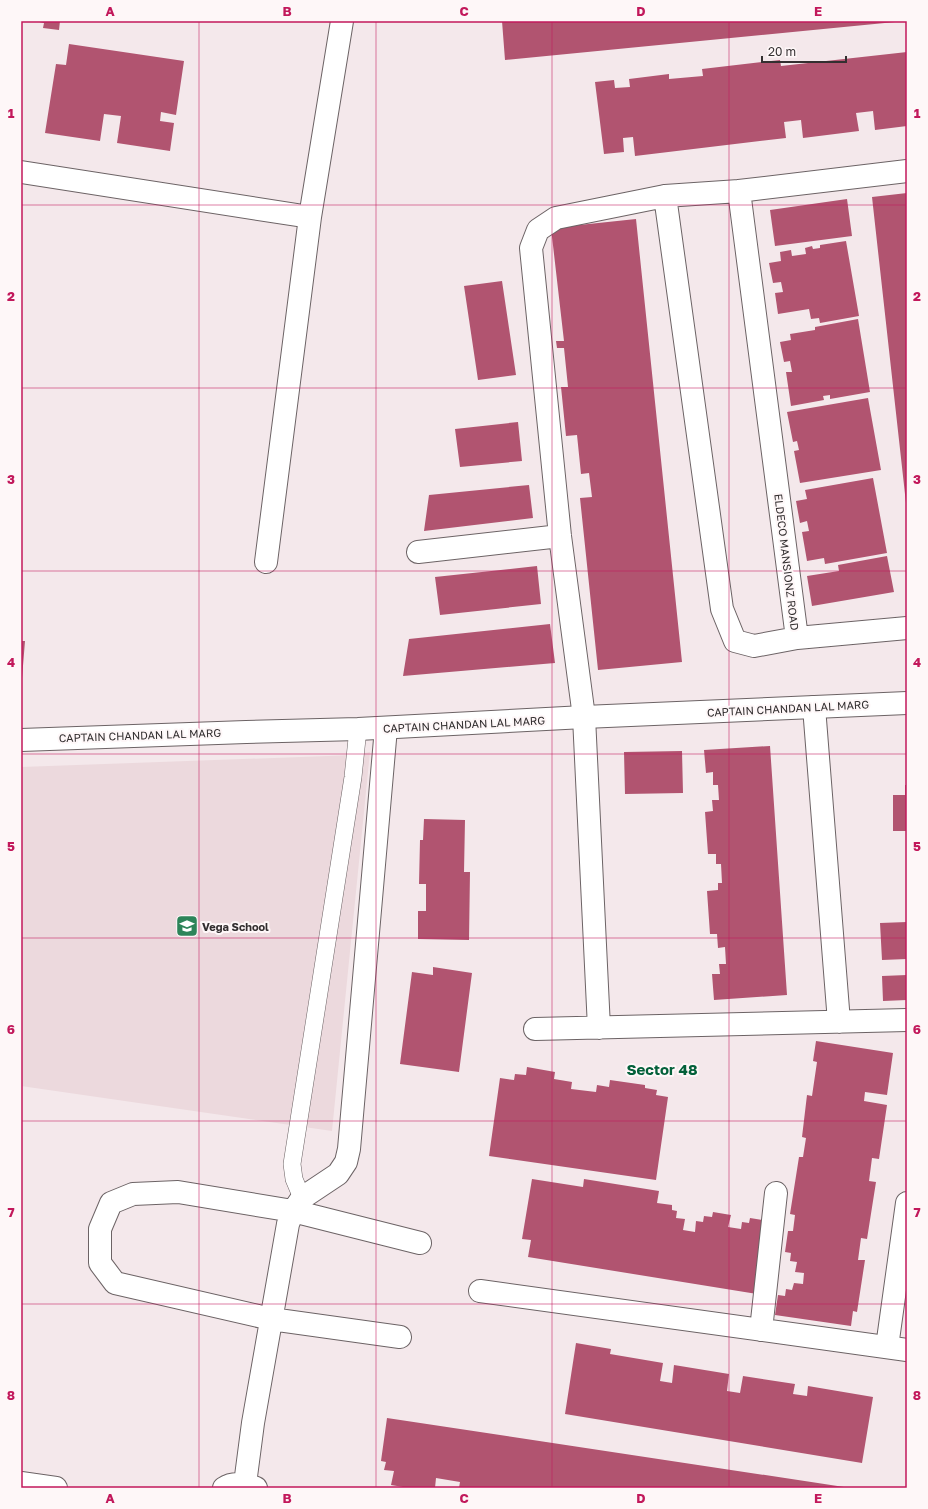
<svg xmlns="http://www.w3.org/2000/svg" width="928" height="1509" font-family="'Golos Text',sans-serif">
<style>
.built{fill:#ecd9dd}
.building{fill:#b15470}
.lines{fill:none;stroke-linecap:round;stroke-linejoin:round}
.service-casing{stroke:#6c6365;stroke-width:18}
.minor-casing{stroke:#6c6365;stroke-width:24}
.tertiary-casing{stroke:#6c6365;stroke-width:24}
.service{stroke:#fff;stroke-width:17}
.minor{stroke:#fff;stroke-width:22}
.tertiary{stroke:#fff;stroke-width:22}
.grid{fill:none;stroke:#c2185b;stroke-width:1;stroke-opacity:0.55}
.labels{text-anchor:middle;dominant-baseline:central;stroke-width:4;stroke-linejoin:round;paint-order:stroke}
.street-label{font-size:11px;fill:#332f30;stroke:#fef7f8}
.poi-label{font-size:11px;font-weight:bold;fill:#332f30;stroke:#fef7f8;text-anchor:start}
.district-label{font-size:15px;font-weight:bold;fill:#03603a;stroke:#fef7f8}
.neatline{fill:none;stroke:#c2185b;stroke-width:1.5}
.grid-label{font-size:13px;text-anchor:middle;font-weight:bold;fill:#c2185b}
</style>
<rect width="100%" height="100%" fill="#f4e8eb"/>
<path class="built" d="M370,752L332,1131L21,1086V767L355,755Z"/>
<path class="building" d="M35,21H60L59,30L43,28L44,23Z
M502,21H895V22L505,60Z
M69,44L184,61L176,115L161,112L160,121L174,123L170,151L117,143L121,116L104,114L100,141L45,133L56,64L66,65Z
M907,52V126L875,130L873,111L856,113L859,131L803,138L801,120L784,122L786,138L635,156L633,137L623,138L624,152L604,154L595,82L614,80L615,88L630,87L629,79L669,74V79L703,76L702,69L780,60L781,66Z
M907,193V503H906L872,197Z
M847,199L852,236L775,246L770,210Z
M636,219L682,662L598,670L580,498L592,497L589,473L581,474L577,435L566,436L561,387H568L564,348H557L556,341H564L551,228Z
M846,241L859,316L820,323L819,318L811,319L809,309L778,314L775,293L783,292L781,282L773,283L769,263L781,261L780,252L791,250L792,256L806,254L805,248L812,246L813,249L820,248V245Z
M502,281L516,375L478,380L464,286Z
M858,319L870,392L830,399V395L823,396L824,400L791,406L786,372H792L790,361L784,362L780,342L791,340L790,334L815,330V327Z
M868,398L881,470L800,483L794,451L799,450L797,441L793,442L787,412Z
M518,422L522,461L460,467L455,429Z
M873,478L887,553L825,564L824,558L807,561L802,532L809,531L807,521L800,523L796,501L807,499L805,490Z
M529,485L533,518L424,531L429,495Z
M887,556L894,592L812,606L807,576L839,571L838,565Z
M537,566L541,604L440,615L435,577Z
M550,624L555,663L403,676L409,639Z
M21,641H25L22,678H21Z
M770,746L787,995L714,1000L712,974H720L719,964H726L725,947L718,948L717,934H710L707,891L718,890V883H722L721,864H716V854H708L705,812L713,811L712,800H719L718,785H713V772L706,773L704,750Z
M682,751L683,793L625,794L624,752Z
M905,785H907V831H893V795H905Z
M424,819L465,820L464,872H470L469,940L418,939V911H426V884H419L420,840H423Z
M907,922V959L882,960L880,923Z
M433,967L472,973L459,1072L400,1064L412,972L433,975Z
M907,975V1000L883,1001L882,976Z
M816,1041L893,1053L887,1095L865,1092L864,1101L887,1105L879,1159L872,1158L869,1181L876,1182L867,1239L861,1238L858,1260H865L857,1312L853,1311L851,1326L775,1315L778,1295L785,1296L786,1289L792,1290L794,1283L803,1284L804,1273L795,1272L797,1262L790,1261L791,1253L785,1252L788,1231H793L795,1215L790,1214L799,1157H803L806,1138L802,1137L807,1095L812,1096L817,1062L813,1061Z
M527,1067L555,1072L554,1079L572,1082L571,1089L596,1092L597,1085L609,1087L610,1080L645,1085V1088L657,1090L656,1095L668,1097L656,1180L489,1156L500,1078L514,1080L515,1074L526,1075Z
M532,1179L583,1187L584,1179L659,1191L657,1203L672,1205V1210L677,1211L676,1218L685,1219L683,1230L695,1232L696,1221L703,1222L704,1216L712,1217L713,1212L731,1215L728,1227L741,1229L742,1222L749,1223L750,1218L769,1221L757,1294L528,1257L531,1240L522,1239Z
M576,1343L611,1349L610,1354L663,1363L660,1381L672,1383L674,1365L729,1374L727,1391L740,1393L743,1376L795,1384L793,1394L807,1396L808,1386L873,1397L862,1463L565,1414Z
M387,1418L844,1487V1488H459L460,1482L436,1478L435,1488H409L391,1485L394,1471L384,1470L386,1462L381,1461Z"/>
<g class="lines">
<g class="service-casing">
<path id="service" d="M302,1198L294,1179L292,1164L353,777L358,729"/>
</g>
<g class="minor-casing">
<path id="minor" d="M21,172L310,217
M739,191L797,638
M665,196L722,609L735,641L754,646L797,638L907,628
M418,552L560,536
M266,562L310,217L342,21
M814,707L839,1022
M599,1028L584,717L560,536L531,248L538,230L556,218L665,196L739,191L907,171
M535,1029L907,1020
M480,1291L907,1350
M761,1330L776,1193
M400,1337L271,1319L115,1283L100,1263V1229L111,1203L133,1194L178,1192L293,1211L420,1243
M887,1347L907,1203
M21,1483L56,1488
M245,1484L253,1423L288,1224L293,1211L302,1198L338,1174L346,1162L349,1149L386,728
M224,1488C234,1481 246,1484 256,1488"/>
</g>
<g class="tertiary-casing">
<path id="tertiary" d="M21,740L246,732L358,729L584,717L907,703"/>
</g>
<use href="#service" class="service"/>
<use href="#minor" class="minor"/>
<use href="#tertiary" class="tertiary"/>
</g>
<path class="grid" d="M199,21V1488M376,21V1488M552,21V1488M729,21V1488M21,205H907M21,388H907M21,571H907M21,754H907M21,938H907M21,1121H907M21,1304H907"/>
<defs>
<g id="school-square" transform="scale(1.15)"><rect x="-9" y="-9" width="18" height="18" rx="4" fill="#2d8459" stroke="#fef7f8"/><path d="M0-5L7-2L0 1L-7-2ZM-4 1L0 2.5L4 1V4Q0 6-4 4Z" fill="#fff"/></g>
</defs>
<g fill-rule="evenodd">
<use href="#school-square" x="187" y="926"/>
</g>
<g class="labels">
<g class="street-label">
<text transform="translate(787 562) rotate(83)">ELDECO MANSIONZ ROAD</text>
<text transform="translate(788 708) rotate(-3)">CAPTAIN CHANDAN LAL MARG</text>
<text transform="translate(464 724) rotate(-3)">CAPTAIN CHANDAN LAL MARG</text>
<text transform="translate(140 735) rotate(-2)">CAPTAIN CHANDAN LAL MARG</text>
</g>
<g class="poi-label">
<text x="202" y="926">Vega School</text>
</g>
<g class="district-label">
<text x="662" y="1069">Sector 48</text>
</g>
</g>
<rect width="928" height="1509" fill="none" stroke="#fef7f8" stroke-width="44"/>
<path d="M762 56v6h84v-6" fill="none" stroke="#332f30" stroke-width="2"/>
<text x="768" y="56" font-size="12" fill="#332f30" stroke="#fef7f8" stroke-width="3" paint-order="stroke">20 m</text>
<rect x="22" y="22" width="884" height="1465" class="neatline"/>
<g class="grid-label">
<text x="110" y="16">A</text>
<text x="287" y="16">B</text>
<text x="464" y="16">C</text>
<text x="641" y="16">D</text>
<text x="818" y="16">E</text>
<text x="11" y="118">1</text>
<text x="917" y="118">1</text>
<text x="11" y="301">2</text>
<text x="917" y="301">2</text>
<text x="11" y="484">3</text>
<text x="917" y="484">3</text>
<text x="11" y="667">4</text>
<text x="917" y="667">4</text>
<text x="11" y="851">5</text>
<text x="917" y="851">5</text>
<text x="11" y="1034">6</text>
<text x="917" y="1034">6</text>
<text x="11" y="1217">7</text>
<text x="917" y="1217">7</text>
<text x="11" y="1400">8</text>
<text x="917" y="1400">8</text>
<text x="110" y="1503">A</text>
<text x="287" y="1503">B</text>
<text x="464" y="1503">C</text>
<text x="641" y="1503">D</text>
<text x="818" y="1503">E</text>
</g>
</svg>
